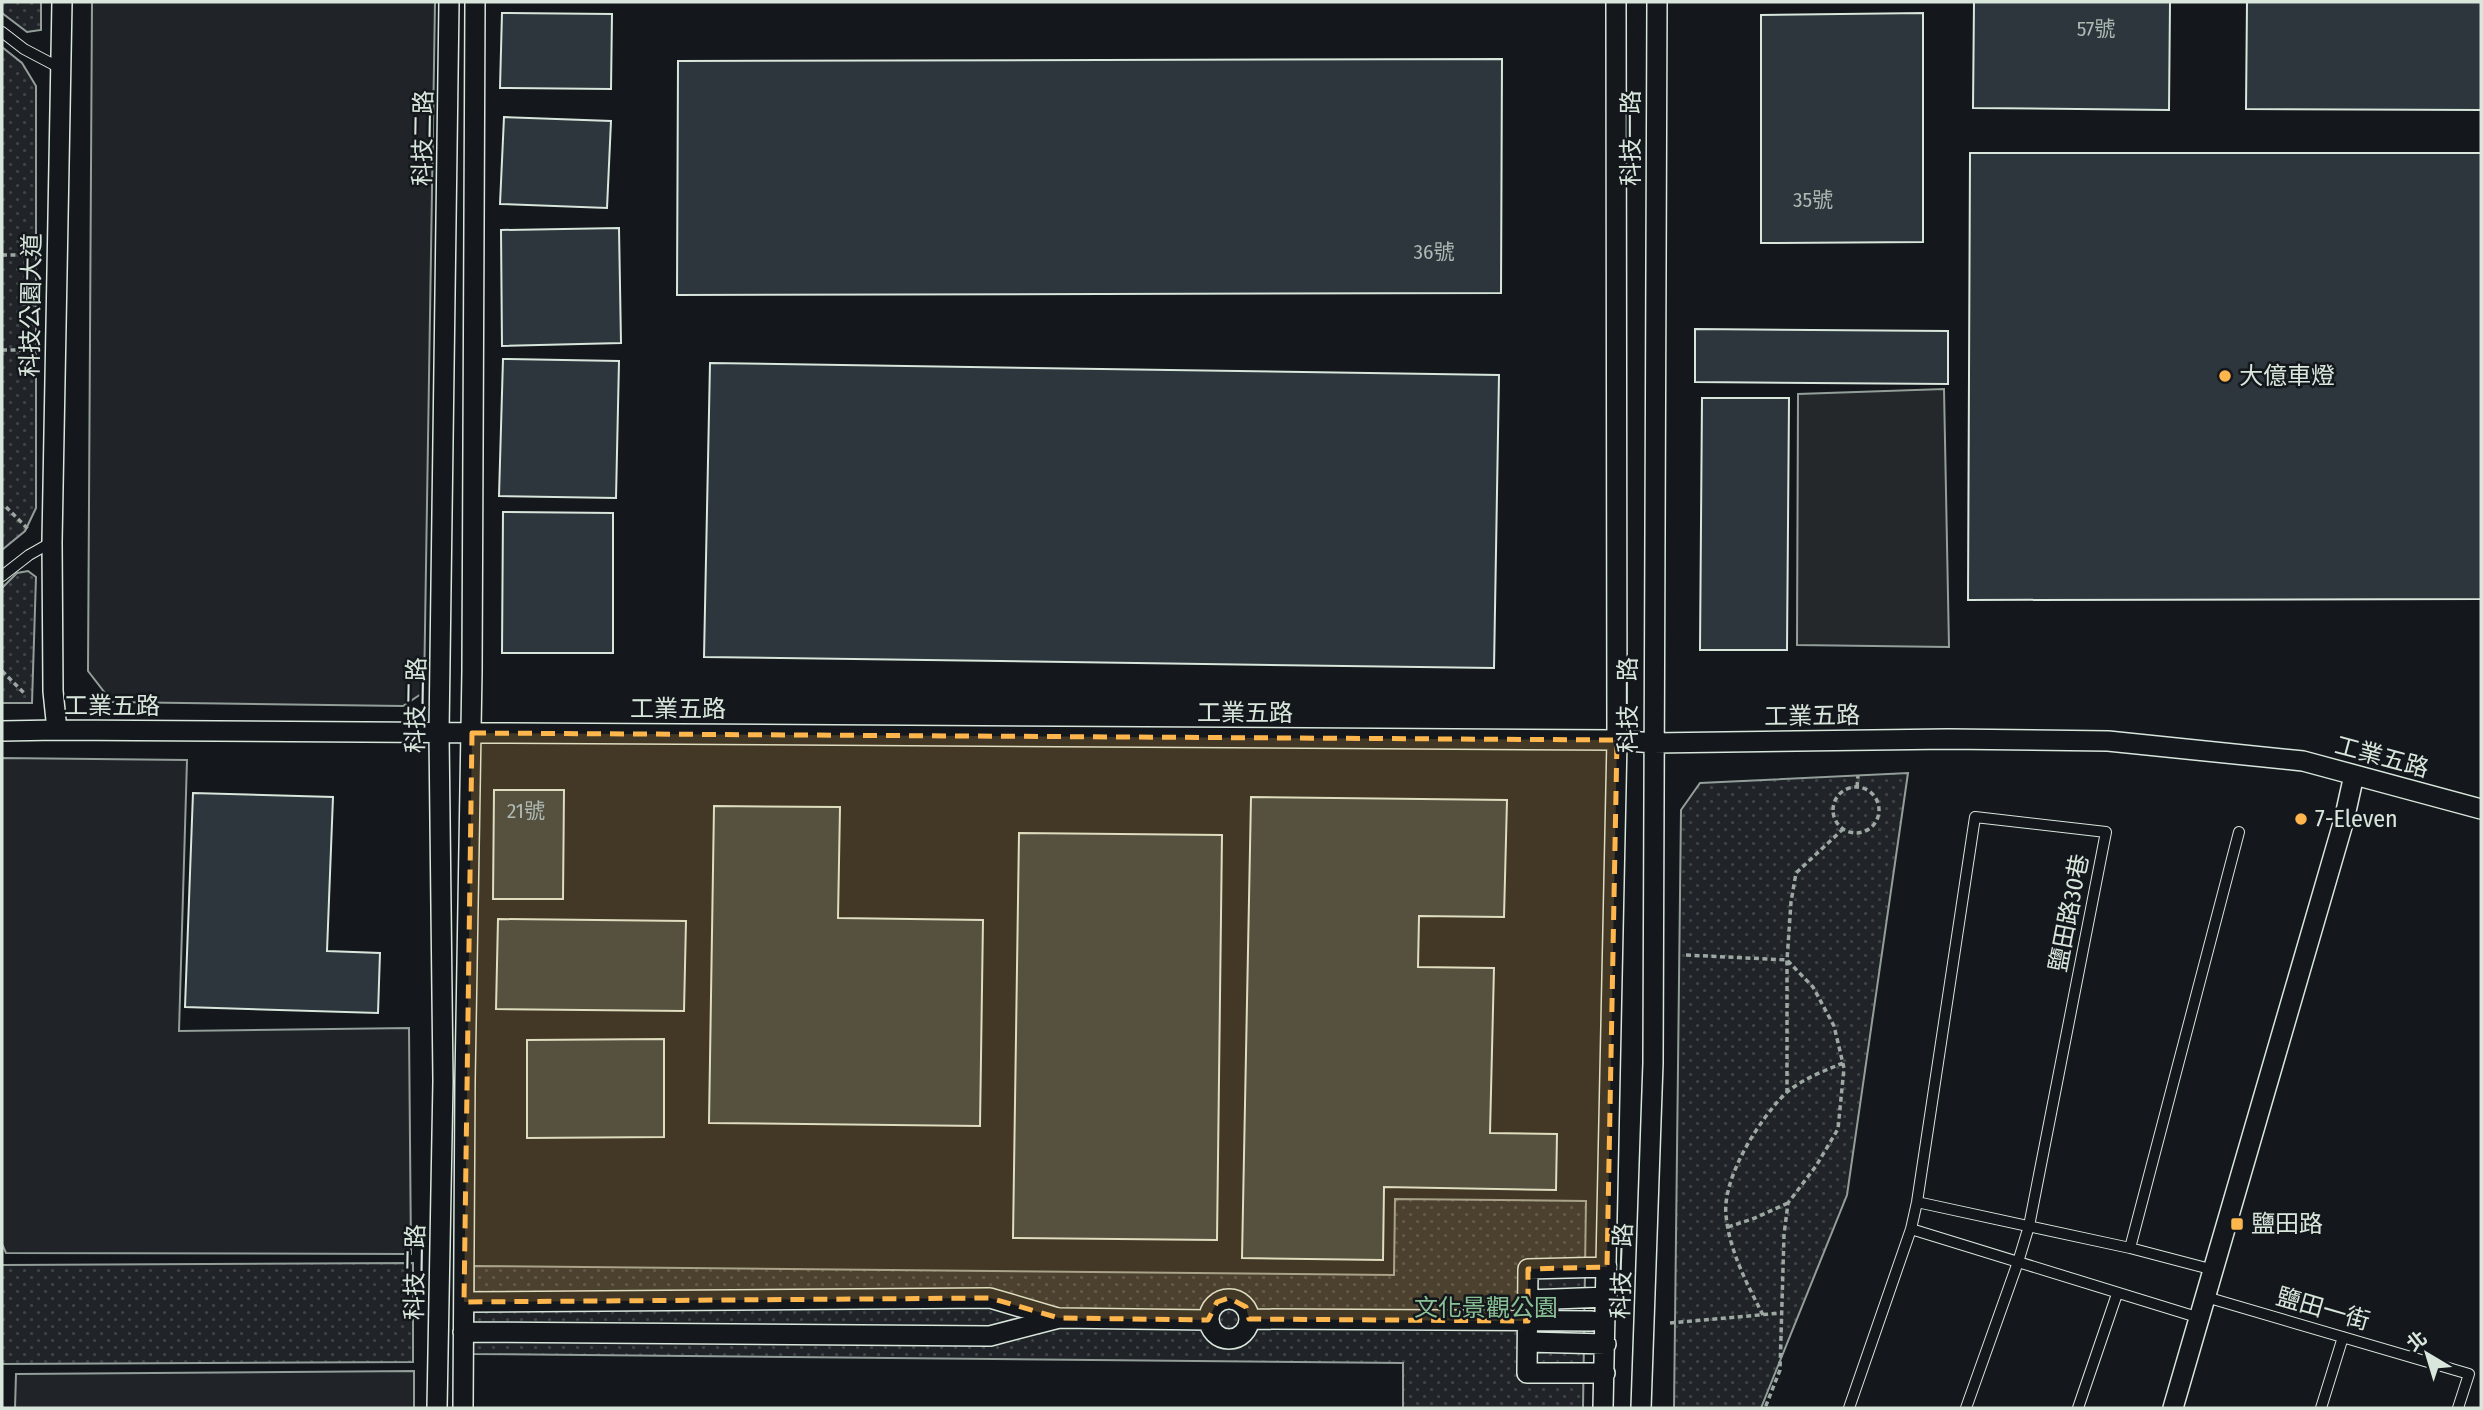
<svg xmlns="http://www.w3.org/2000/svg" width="2483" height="1410" font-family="'Fira Sans Condensed','Noto Sans TC',sans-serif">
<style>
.grass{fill:#202428;stroke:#939e99;stroke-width:2}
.park{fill:url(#park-dots);stroke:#939e99;stroke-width:2}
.parking{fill:#24282b;stroke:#939e99;stroke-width:2}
.building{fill:#2c363c;stroke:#d8e6dc;stroke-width:2}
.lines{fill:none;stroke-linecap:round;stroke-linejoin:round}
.lane-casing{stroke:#d8e6dc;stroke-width:12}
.street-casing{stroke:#d8e6dc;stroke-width:22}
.path{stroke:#9da8a2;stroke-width:3.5;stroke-dasharray:5 3.5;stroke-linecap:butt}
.lane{stroke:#14181c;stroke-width:10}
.street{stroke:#14181c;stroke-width:19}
.marked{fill:#ffb74d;fill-opacity:0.2;stroke:#ffb74d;stroke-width:5;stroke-dasharray:14 9;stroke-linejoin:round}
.poi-dot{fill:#ffb74d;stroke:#14181c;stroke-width:2.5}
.labels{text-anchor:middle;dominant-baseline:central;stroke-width:5;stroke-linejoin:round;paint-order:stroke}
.number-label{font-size:21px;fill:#adbab4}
.street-label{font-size:24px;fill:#d8e6dc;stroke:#14181c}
.poi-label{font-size:24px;fill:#d8e6dc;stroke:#14181c;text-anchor:start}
.park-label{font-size:24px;fill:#8ac095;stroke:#14181c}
</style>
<defs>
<pattern id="park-dots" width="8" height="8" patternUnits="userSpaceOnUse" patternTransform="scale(1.75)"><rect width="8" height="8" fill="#202428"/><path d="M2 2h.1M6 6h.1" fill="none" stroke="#404447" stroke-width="1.8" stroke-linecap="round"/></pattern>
</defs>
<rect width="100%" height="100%" fill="#14181c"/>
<path class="grass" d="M92,2H435L424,692L403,706L112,702L88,671Z
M2,758L187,760L179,1031L409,1028L411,1254L6,1253L2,1244Z
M414,1371V1408H15L16,1374Z"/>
<path class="park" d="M2,2H41V30L27,32L2,13Z
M2,47L22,63L36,86V508L25,531L2,550Z
M28,571L36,577L32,703H2V588L17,573Z
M1908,773L1847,1195L1761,1408H1674L1681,810L1700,783Z
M1395,1199L1586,1201L1583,1408H1403V1363L473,1354L474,1266L1394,1275Z
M413,1263V1362L2,1364V1265Z"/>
<path class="parking" d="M1944,389L1949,647L1797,645L1798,394Z"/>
<path class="building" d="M1974,2H2170L2169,110L1973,108Z
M2247,2H2481V110L2246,109Z
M502,13L612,14L611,89L500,88Z
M1923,13V242L1761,243V15Z
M1502,59L1501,293L677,295L678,61Z
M504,117L611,121L607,208L500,204Z
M1970,153H2481V599L1968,600Z
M619,228L621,343L502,346L501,230Z
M1695,329L1948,331V384L1695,382Z
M503,359L619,361L616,498L499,496Z
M710,363L1499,375L1494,668L704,657Z
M1702,398H1789L1787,650H1700Z
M503,512L613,513V653H502Z
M494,790H564L563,899H493Z
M193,793L333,797L327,951L380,953L378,1013L185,1007Z
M1251,797L1507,800L1504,917L1419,916L1418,967L1494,968L1490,1133L1557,1134L1556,1190L1384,1187L1383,1260L1242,1258Z
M714,806L840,807L838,918L983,920L980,1126L709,1123Z
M1019,833L1222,835L1217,1240L1013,1238Z
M498,919L686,921L684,1011L496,1009Z
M664,1039V1137L527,1138V1040Z"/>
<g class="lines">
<g class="lane-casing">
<path id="lane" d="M2,32L24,49L60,68
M2,576L29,555L52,542
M1917,1202L2130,1248L2214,1270
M1911,1229L2200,1318
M2130,1248L2239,832
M2206,1297L2469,1374L2458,1408
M1849,1408L1911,1229L1917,1202L1975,817L2106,832L2029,1226L2018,1262L1966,1408
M2078,1408L2117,1294
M2321,1408L2343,1337"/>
</g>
<g class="street-casing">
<path id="street" d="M57,730L53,691L52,542L62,2
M2,731L57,730L1617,740L1653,743L1948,739L2108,741L2303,761L2481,809
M1209 1319a20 20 0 1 1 40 0a20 20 0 1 1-40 0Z
M1528,1300L1607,1297
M464,1302L990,1298L1058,1318
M1249,1319L1592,1321
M463,1332L990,1336L1059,1318L1208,1320
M1528,1342L1606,1344
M1605,1373H1527L1528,1269L1607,1267
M437,1408L443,1081L439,733L449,2
M463,1408L465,1081L472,671L475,2
M1603,1408L1617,740L1616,2
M1641,1408L1653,1063L1657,2
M2173,1408L2344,820L2354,775"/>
</g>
<path class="path" d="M2,255H23
M22,304L38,305
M2,350H22
M6,507L30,531
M2,671L25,694
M1857,787L1858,776
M1833 810a23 23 0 1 1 46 0a23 23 0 1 1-46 0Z
M1686,955L1787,960L1813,987L1834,1026L1844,1068L1838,1129L1816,1166L1788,1203L1784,1235L1780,1370L1765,1408
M1787,1093V960L1791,902L1796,873L1843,829
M1728,1227L1755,1218L1788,1203
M1763,1315C1747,1284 1729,1250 1726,1215C1722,1178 1760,1118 1786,1093C1802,1079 1824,1071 1843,1063
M1670,1323L1781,1313"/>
<use href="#lane" class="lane"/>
<use href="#street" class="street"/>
</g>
<path class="marked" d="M472,733L1617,740L1607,1267L1528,1269V1321L1249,1319L1246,1307L1229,1298L1217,1302L1208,1320L1059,1318L990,1298L464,1302Z"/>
<g class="poi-dot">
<circle cx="2225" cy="376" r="7"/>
<circle cx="2301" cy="819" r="7"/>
<rect x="2230" y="1217" width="14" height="14" rx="3.5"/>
</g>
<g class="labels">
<g class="number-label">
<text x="2096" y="29">57號</text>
<text x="1813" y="200">35號</text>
<text x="1434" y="252">36號</text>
<text x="526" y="811">21號</text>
</g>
<g class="street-label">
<text transform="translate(423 138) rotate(-89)">科技二路</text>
<text transform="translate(1631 138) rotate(-90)">科技一路</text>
<text transform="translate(31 305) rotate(-89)">科技公園大道</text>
<text transform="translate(416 705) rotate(-89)">科技二路</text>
<text transform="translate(1628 705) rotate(-90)">科技一路</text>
<text x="112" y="706">工業五路</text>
<text x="678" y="709">工業五路</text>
<text x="1245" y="713">工業五路</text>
<text transform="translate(1812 716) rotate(-1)">工業五路</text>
<text transform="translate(2382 757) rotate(15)">工業五路</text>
<text transform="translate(2069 913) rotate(-79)">鹽田路30巷</text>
<text transform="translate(1622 1271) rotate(-88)">科技一路</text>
<text transform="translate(415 1272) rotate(-89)">科技二路</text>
<text transform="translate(2323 1309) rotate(16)">鹽田一街</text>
</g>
<g class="poi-label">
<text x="2239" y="376">大億車燈</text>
<text x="2315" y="819">7-Eleven</text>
<text x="2251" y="1224">鹽田路</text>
</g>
<g class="park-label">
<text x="1486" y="1308">文化景觀公園</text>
</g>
</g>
<rect width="2483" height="1410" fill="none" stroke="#d8e6dc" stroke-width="7"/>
<g transform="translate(2427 1354) rotate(322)" stroke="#14181c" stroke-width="5" paint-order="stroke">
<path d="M0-5L12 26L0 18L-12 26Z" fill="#d8e6dc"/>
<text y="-10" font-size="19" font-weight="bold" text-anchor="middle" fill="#d8e6dc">北</text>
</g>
</svg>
